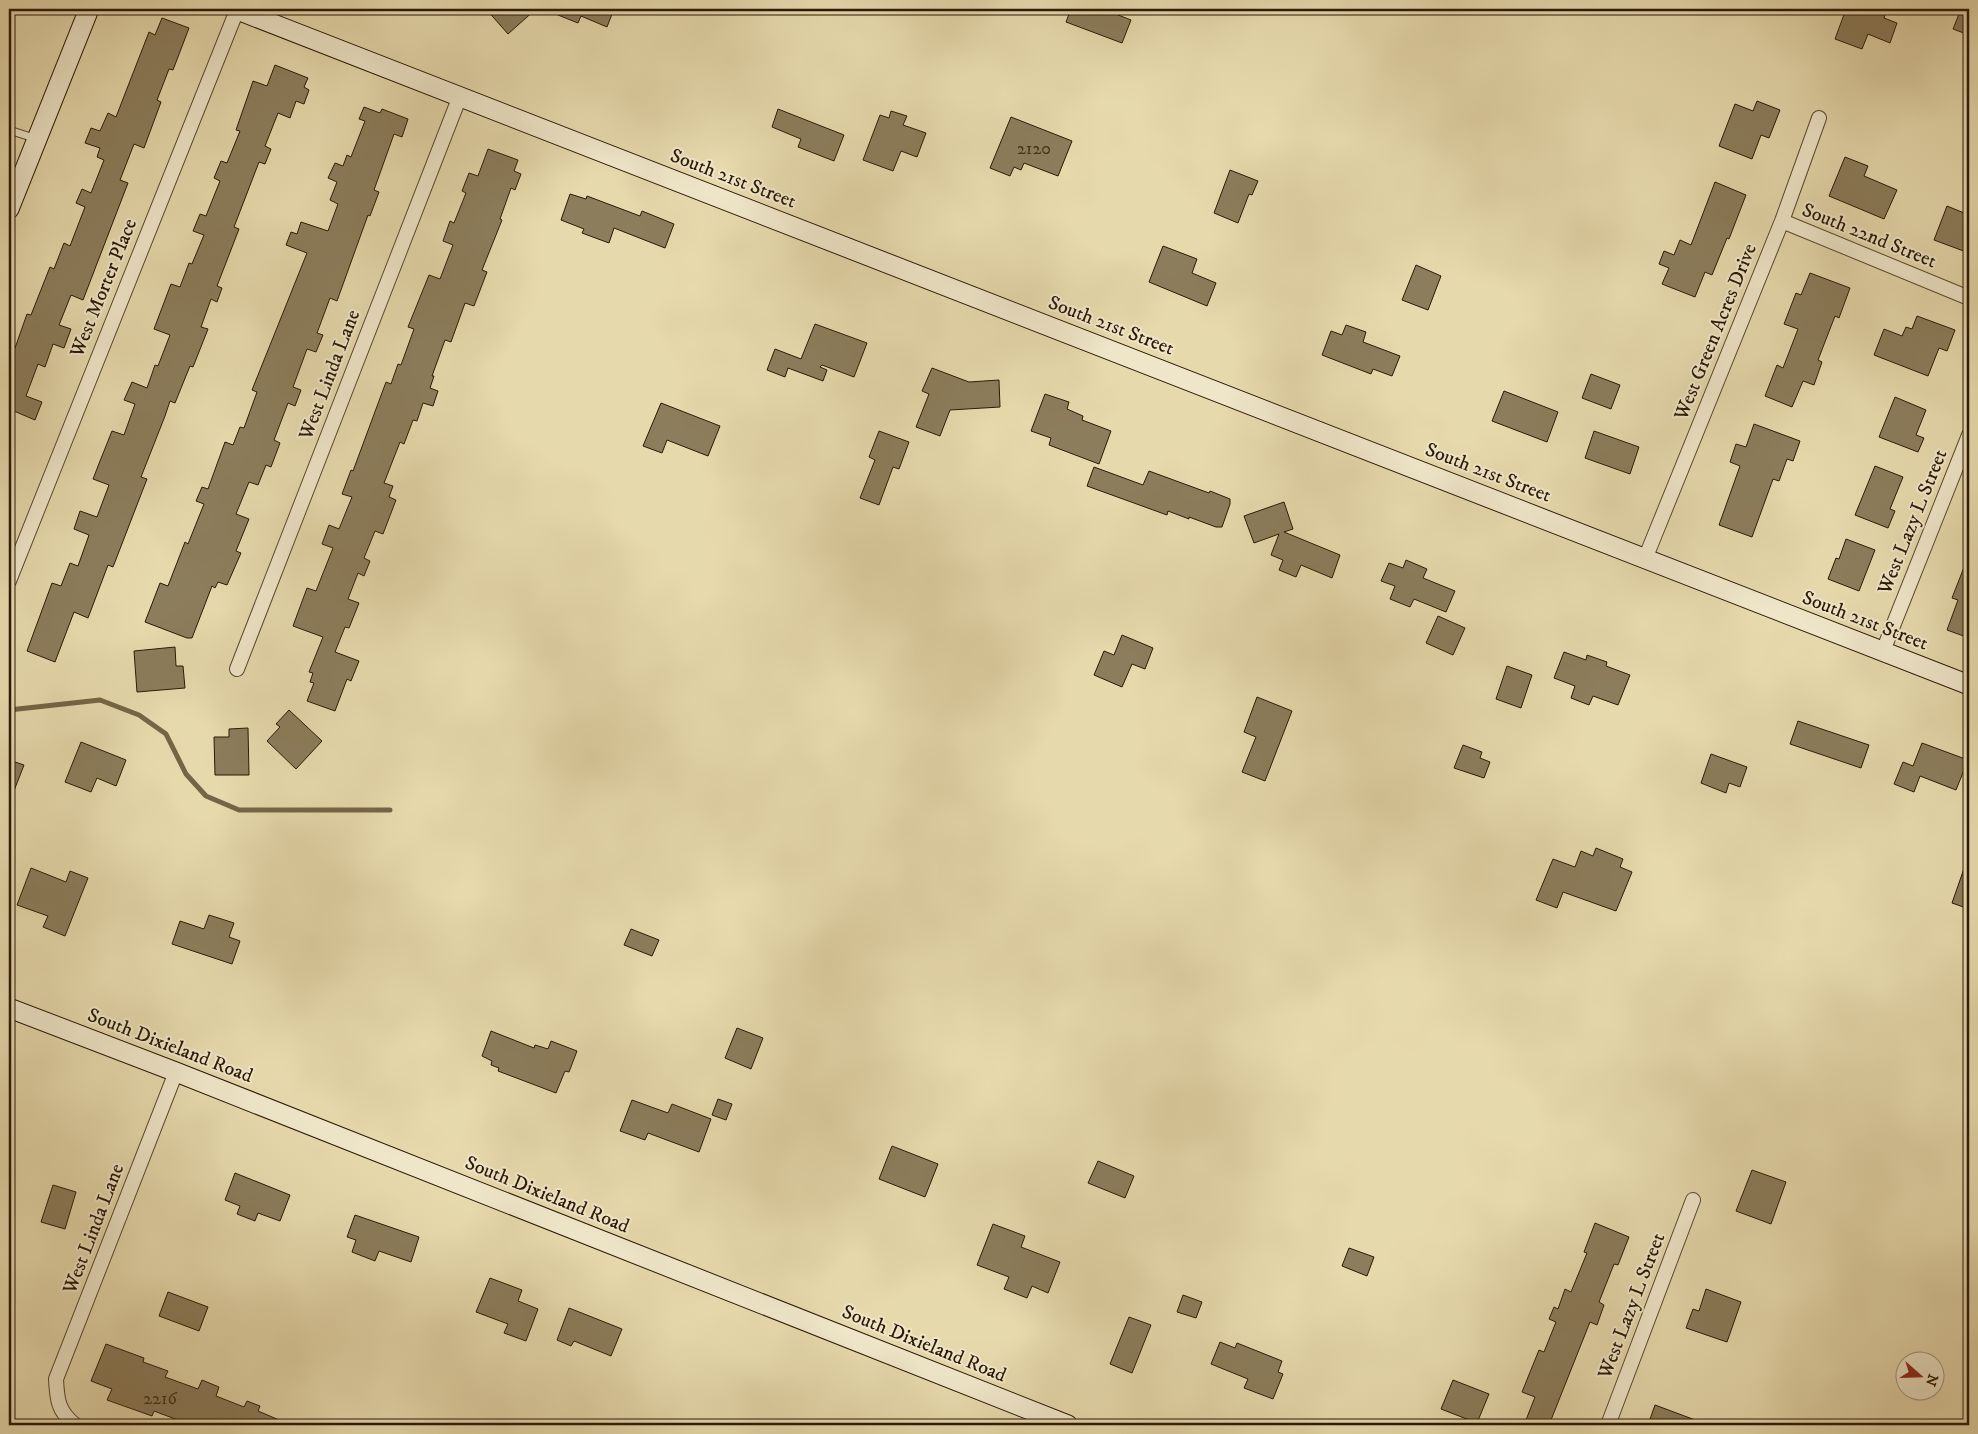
<svg xmlns="http://www.w3.org/2000/svg" width="1978" height="1434" font-family="'IM FELL DW Pica',serif">
<style>
.lines{fill:none;stroke-linecap:round;stroke-linejoin:round}
.stream{stroke:#756547;stroke-width:5}
.building{fill:#8c7d5c;stroke:#2b1905}
.lane-casing{stroke:#5a492f;stroke-width:9}
.street-casing{stroke:#5a492f;stroke-width:16}
.secondary-casing{stroke:#2b1905;stroke-width:21}
.lane{stroke:#efe6c9;stroke-width:7}
.street{stroke:#efe6c9;stroke-width:14}
.secondary{stroke:#efe6c9;stroke-width:19}
.labels{text-anchor:middle;dominant-baseline:central;stroke-width:4;stroke-linejoin:round;paint-order:stroke}
.number-label{font-size:18px;fill:#43321b}
.street-label{font-size:20px;fill:#2b1905;stroke:#efe6c9}
</style>
<rect width="100%" height="100%" fill="#e6d9ac"/>
<filter id="stains"><feTurbulence type="fractalNoise" baseFrequency=".004" numOctaves="4"/><feColorMatrix values="0 0 0 0 .2 0 0 0 0 .09 0 0 0 0 .02 0 0 0 .5 -.17"/></filter>
<radialGradient id="worn" r=".72"><stop offset=".6" stop-color="#630" stop-opacity="0"/><stop offset="1" stop-color="#630" stop-opacity=".3"/></radialGradient>
<g class="lines">
<path class="stream" d="M9,710L100,700L139,715L166,734L186,774L206,796L239,810H390"/>
</g>
<path class="building" d="M486,9H536L508,34Z
M543,9H614L607,27L581,16L578,23Z
M1071,9H1103L1131,20L1122,43L1066,22Z
M1846,9H1887L1884,18L1897,23L1890,43L1868,34L1862,49L1835,39Z
M1961,9H1969V35L1953,29Z
M162,18L189,28L173,70L169,69L157,100L161,102L144,148L134,144L120,180L128,183L83,300L71,295L59,325L71,329L64,348L53,344L45,367L38,364L26,396L42,402L35,420L9,409V365L27,314L31,315L50,267L54,269L64,243L70,246L85,207L76,203L82,189L91,193L104,160L97,157L100,148L85,143L91,128L100,131L108,113L116,117L149,32L155,35Z
M275,65L308,78L304,87L309,90L304,104L296,101L290,118L278,113L265,146L271,149L265,164L259,162L234,227L239,229L217,286L222,288L217,302L211,299L201,327L208,329L193,367L190,366L175,403L170,401L165,416L141,477L147,479L113,567L108,565L88,618L74,612L55,662L27,651L52,583L61,586L70,563L78,566L89,535L74,529L80,511L97,517L109,485L93,479L100,461L112,431L124,435L135,404L124,400L132,382L147,388L155,365L158,366L170,335L154,329L171,284L180,287L189,263L192,264L204,235L193,231L200,214L206,216L220,181L214,178L221,161L227,163L240,131L236,130L253,81L267,86Z
M1757,101L1780,110L1769,138L1761,135L1752,159L1719,146L1735,104L1753,111Z
M364,107L380,113L382,109L408,119L402,137L394,134L374,190L379,192L370,216L368,215L337,301L330,298L317,333L323,335L316,352L307,349L293,387L301,390L295,406L288,403L274,440L280,443L271,467L266,465L258,485L249,482L236,514L249,519L236,551L241,553L227,585L218,582L215,588L212,586L192,638H187L145,622L160,583L168,586L185,542L188,544L204,504L196,501L202,487L208,489L225,442L233,445L240,427L244,428L257,392L252,390L307,253L286,245L291,232L297,234L301,222L328,231L338,204L330,200L337,182L328,178L335,163L343,166L347,155L351,157L365,121L359,119Z
M778,109L844,135L834,161L798,147L801,139L772,127Z
M891,111L907,116L903,125L926,133L917,157L901,151L893,171L863,160L880,115L889,118Z
M1011,117L1072,141L1058,176L1024,163L1021,170L1014,167L1010,176L990,168Z
M488,149L518,160L514,171L521,174L515,190L511,188L500,219L502,220L482,270L487,272L474,306L465,303L451,342L445,340L432,376H434L430,388L438,391L433,406L423,403L417,421L413,420L404,444L400,442L384,483L393,486L389,497L396,500L383,534L375,531L364,558L370,561L364,576L358,573L348,599L359,603L349,628L345,627L335,652L359,661L351,681L347,679L335,711L307,701L314,683L310,682L313,673L309,672L323,637L293,626L307,588L316,591L333,548L322,544L329,525L339,529L352,497L342,494L351,470L353,471L386,382L391,384L398,364L401,365L414,329L408,327L429,275L440,279L453,245L443,241L450,221L454,223L466,193L462,191L469,173L478,176Z
M1845,157L1868,166L1864,176L1897,190L1884,219L1829,196Z
M1230,170L1258,181L1252,195L1249,194L1238,223L1214,213Z
M1715,182L1746,195L1729,239L1727,238L1712,275L1705,272L1695,297L1662,284L1669,268L1659,264L1664,251L1674,255L1680,240L1691,245Z
M570,194L586,199L587,196L640,216L642,211L674,224L665,248L614,228L609,243L582,233L584,229L561,220Z
M1947,206L1969,215V253L1934,240Z
M1163,246L1197,259L1192,273L1216,283L1207,306L1149,282Z
M1416,265L1441,276L1428,310L1402,300Z
M1810,273L1850,288L1839,318L1835,316L1818,360L1822,362L1814,385L1803,381L1792,407L1765,396L1777,365L1783,368L1798,329L1784,324L1796,293L1801,295Z
M1917,316L1955,330L1947,351L1939,348L1928,376L1874,355L1884,329L1902,336L1906,327L1912,329Z
M815,324L867,343L854,377L822,365L820,367L827,370L823,381L788,368L785,377L767,370L775,349L801,359Z
M1346,325L1366,332L1363,342L1400,356L1392,376L1373,369L1371,374L1322,355L1331,331L1342,335Z
M932,368L969,382L999,380L1000,407L950,410L940,436L916,427L929,394L922,391Z
M1591,374L1620,385L1611,409L1582,398Z
M1504,391L1558,412L1547,442L1492,421Z
M1045,394L1069,402L1067,409L1083,416L1082,420L1111,431L1099,464L1049,445L1051,438L1031,431Z
M1895,397L1926,410L1916,435L1924,438L1918,452L1879,437Z
M661,403L720,426L708,456L667,440L662,453L643,446Z
M1754,424L1800,441L1793,461L1787,459L1779,481L1773,479L1752,537L1719,525L1740,466L1730,462L1736,444L1746,447Z
M879,431L909,442L899,469L893,467L879,505L860,498L875,460L869,457Z
M1594,431L1639,447L1630,474L1585,458Z
M1875,466L1903,477L1890,509L1895,511L1888,528L1855,515Z
M1094,467L1143,485L1149,471L1209,493L1210,491L1230,499V504L1222,527H1216L1189,517V519L1168,511L1167,515L1087,486Z
M1284,502L1293,529L1284,532L1340,555L1332,578L1301,565L1296,577L1279,570L1283,560L1271,555L1279,534L1254,543L1244,516Z
M1846,539L1875,550L1859,591L1828,579L1836,558L1839,559Z
M1968,557H1969V638L1947,630L1958,600L1952,598Z
M1406,560L1427,569L1423,578L1455,591L1446,612L1414,599L1410,607L1390,599L1395,586L1381,581L1389,563L1403,568Z
M1438,616L1465,628L1453,655L1426,643Z
M1122,635L1153,648L1145,669L1132,664L1122,687L1094,675L1104,651L1114,655Z
M175,647L176,666H183L185,688L137,692L134,651Z
M1564,652L1586,660L1587,655L1607,662L1606,666L1630,675L1618,705L1593,696L1589,705L1571,698L1575,686L1554,678Z
M1507,666L1532,675L1521,708L1496,699Z
M1257,697L1292,711L1265,781L1242,772L1256,737L1244,732Z
M289,710L322,741L296,769L267,741L280,727L276,724Z
M1798,721L1869,745L1861,768L1790,744Z
M248,728L249,775H215L214,737H229V729Z
M81,742L126,760L116,786L97,778L91,792L65,782Z
M1922,743L1968,760L1956,790L1920,776L1914,792L1894,784L1903,762L1913,766Z
M1463,745L1482,752L1480,758L1490,762L1484,778L1454,768Z
M1711,754L1747,767L1740,787L1729,783L1726,793L1701,783Z
M9,760L24,765L10,801H9Z
M1596,848L1623,859L1620,867L1632,872L1616,911L1563,892L1557,908L1536,900L1553,859L1575,867L1581,851L1593,856Z
M1967,860H1969V909L1952,903Z
M31,868L66,882L70,871L88,878L65,936L43,927L48,916L17,905Z
M209,915L234,923L229,937L240,941L232,964L172,944L180,921L204,929Z
M631,929L659,940L652,956L624,945Z
M737,1028L763,1038L751,1069L725,1058Z
M491,1031L534,1048L535,1045L548,1049L551,1041L577,1051L569,1072L565,1071L556,1093L498,1071L499,1068L491,1065L492,1061L482,1056Z
M718,1099L732,1104L726,1120L712,1115Z
M632,1100L668,1113L672,1104L711,1119L699,1152L648,1133L645,1140L620,1131Z
M892,1146L938,1164L925,1197L879,1179Z
M1098,1161L1134,1176L1125,1198L1088,1183Z
M1752,1170L1786,1182L1771,1224L1736,1211Z
M235,1173L290,1195L280,1221L258,1213L255,1221L237,1214L240,1206L225,1200Z
M53,1185L76,1192L65,1229L41,1222Z
M355,1215L419,1237L411,1262L379,1251L375,1261L352,1252L356,1240L347,1237Z
M1595,1223L1629,1237L1618,1265L1614,1264L1599,1302L1604,1305L1597,1325L1590,1322L1549,1425H1524L1535,1397L1522,1392L1539,1350L1544,1352L1556,1322L1549,1319L1554,1307L1558,1309L1565,1289L1571,1292L1587,1253L1584,1252Z
M993,1224L1025,1236L1021,1247L1060,1262L1048,1293L1032,1286L1027,1298L1004,1289L1009,1277L977,1265Z
M1349,1248L1374,1257L1367,1276L1342,1266Z
M490,1278L522,1290L518,1301L538,1309L526,1341L504,1333L508,1324L476,1312Z
M1706,1289L1741,1302L1727,1342L1686,1328L1693,1309L1699,1311Z
M168,1292L208,1307L199,1331L159,1316Z
M1183,1295L1202,1302L1196,1318L1177,1312Z
M569,1308L622,1329L611,1356L574,1341L571,1346L557,1340Z
M1129,1317L1151,1325L1132,1373L1110,1364Z
M1220,1342L1235,1348L1237,1343L1282,1361L1278,1372L1283,1374L1273,1399L1244,1388L1248,1379L1211,1364Z
M106,1344L144,1358L143,1362L168,1371L165,1377L198,1389L202,1380L219,1387L216,1396L244,1407L247,1401L260,1406L258,1411L291,1425H191L154,1411L152,1416L107,1400L112,1389L91,1381Z
M1453,1380L1489,1394L1477,1423L1441,1409Z
M1655,1405L1706,1424L1705,1425H1648Z"/>
<g class="lines">
<g class="lane-casing">
<path id="lane" d="M9,130L37,139"/>
</g>
<g class="street-casing">
<path id="street" d="M1782,221L1969,298
M1645,559L1782,221L1819,118
M9,581L237,10
M1883,651L1969,435
M237,669L460,96
M75,1425C58,1411 57,1400 56,1379L176,1072
M1608,1425L1693,1200"/>
</g>
<g class="secondary-casing">
<path id="secondary" d="M235,9L1969,685
M9,209L89,9
M9,1008L176,1072L1068,1425"/>
</g>
<use href="#lane" class="lane"/>
<use href="#street" class="street"/>
<use href="#secondary" class="secondary"/>
</g>
<g class="labels">
<g class="number-label">
<text x="1034" y="149">2120</text>
<text x="160" y="1399">2216</text>
</g>
<g class="street-label">
<text transform="translate(733 179) rotate(21)">South 21st Street</text>
<text transform="translate(1869 236) rotate(22)">South 22nd Street</text>
<text transform="translate(104 288) rotate(-68)">West Morter Place</text>
<text transform="translate(1111 326) rotate(21)">South 21st Street</text>
<text transform="translate(1716 332) rotate(-68)">West Green Acres Drive</text>
<text transform="translate(330 375) rotate(-69)">West Linda Lane</text>
<text transform="translate(1488 473) rotate(21)">South 21st Street</text>
<text transform="translate(1913 522) rotate(-68)">West Lazy L Street</text>
<text transform="translate(1865 621) rotate(21)">South 21st Street</text>
<text transform="translate(170 1046) rotate(21)">South Dixieland Road</text>
<text transform="translate(547 1195) rotate(22)">South Dixieland Road</text>
<text transform="translate(94 1229) rotate(-69)">West Linda Lane</text>
<text transform="translate(1632 1306) rotate(-69)">West Lazy L Street</text>
<text transform="translate(924 1344) rotate(22)">South Dixieland Road</text>
</g>
</g>
<rect width="1978" height="1434" fill="none" stroke="#e6d9ac" stroke-width="30"/>
<rect x="10" y="10" width="1958" height="1414" fill="none" stroke="#2b1905" stroke-width="2.5"/>
<rect x="15" y="15" width="1948" height="1404" fill="none" stroke="#2b1905"/>
<g transform="translate(1920 1376) rotate(110)"><circle r="24" fill="#efe6c9" stroke="#a1947b"/>
<path d="M0-4L9 19L0 12L-9 19Z" fill="#8f2418"/>
<text y="-8" font-size="14" font-weight="bold" text-anchor="middle" fill="#2b1905">N</text>
</g>
<rect width="100%" height="100%" filter="url(#stains)"/>
<rect width="100%" height="100%" fill="url(#worn)"/>
</svg>
